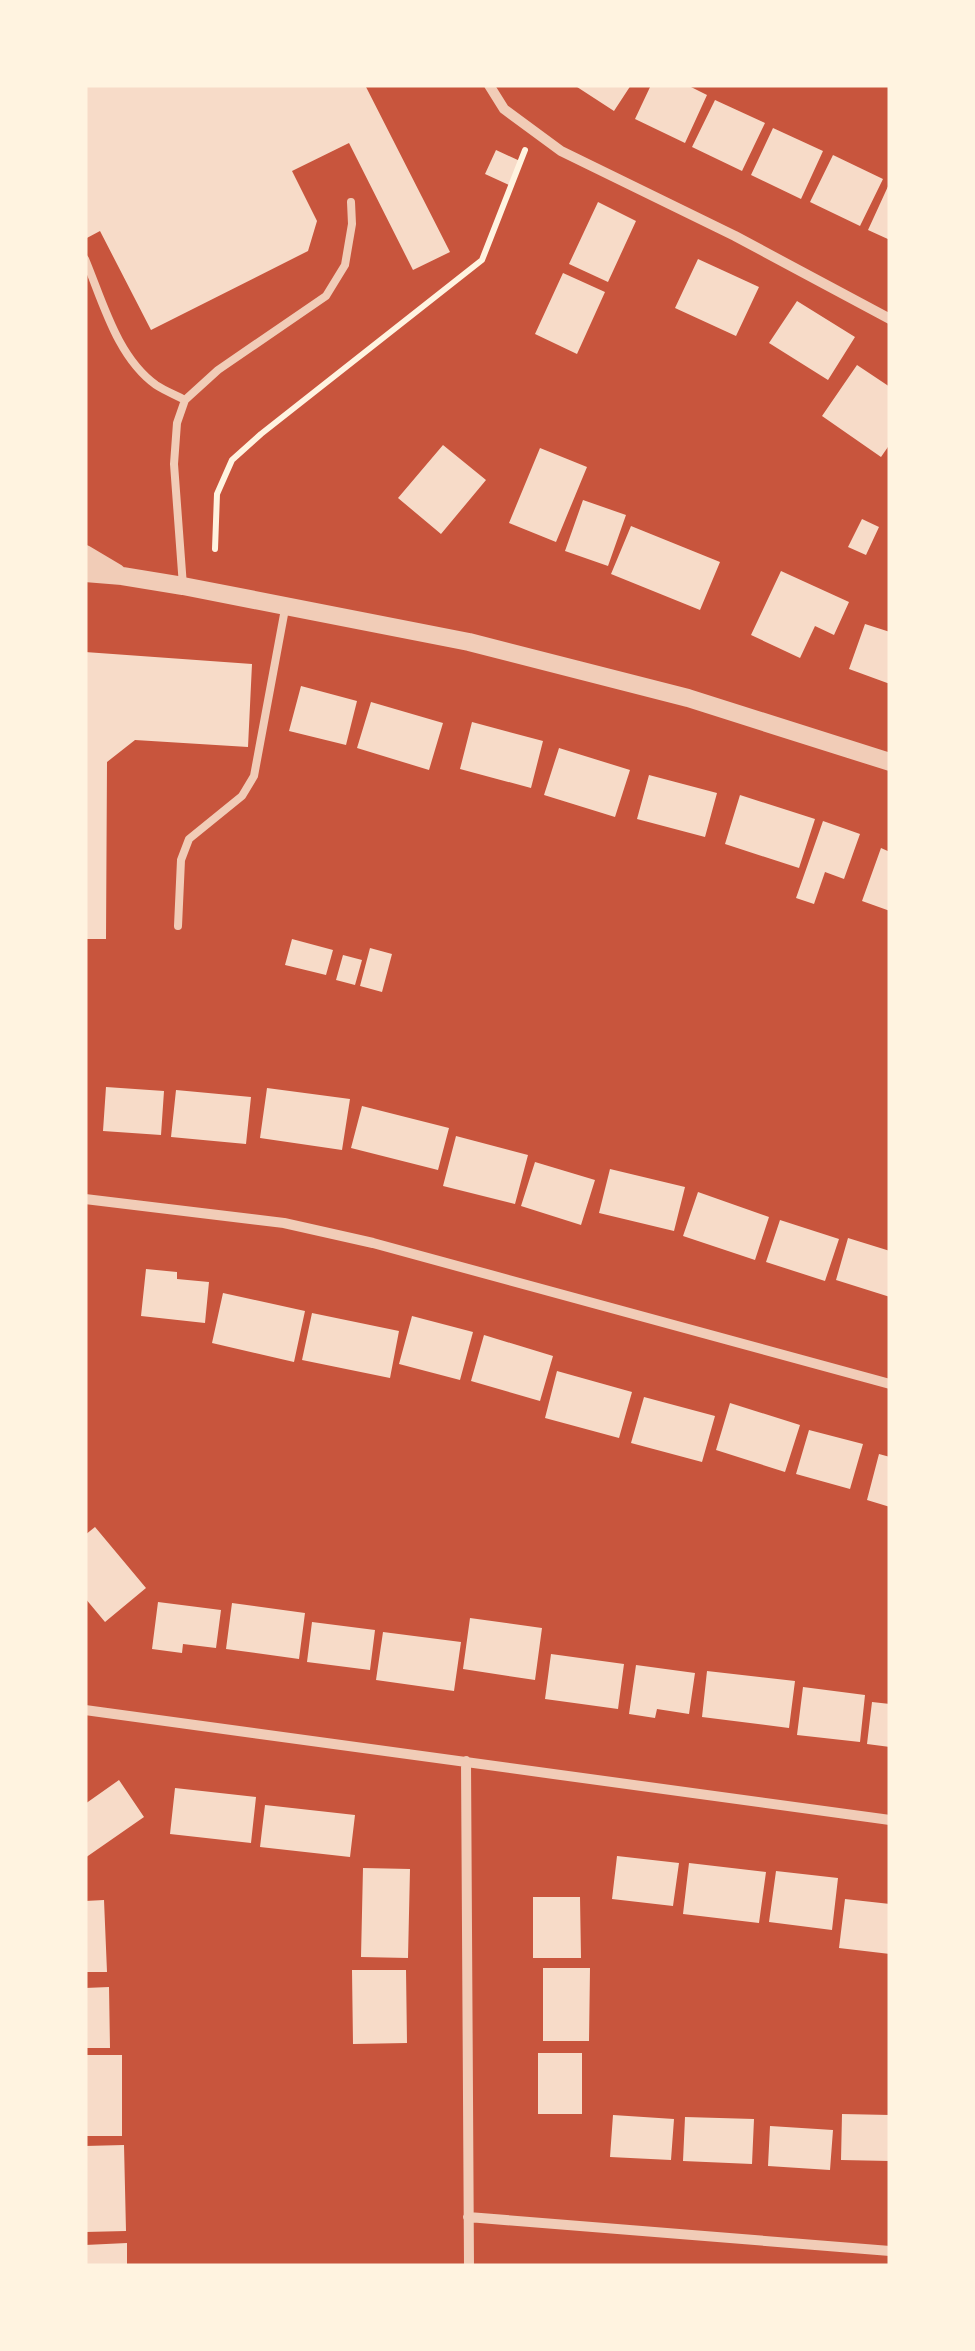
<svg xmlns="http://www.w3.org/2000/svg" width="975" height="2351" font-family="Rubik,sans-serif">
<style>
.building{fill:#f7dbc8}
.lines{fill:none;stroke-linecap:round;stroke-linejoin:round}
.path{stroke:#fff3e0;stroke-width:6}
.service{stroke:#f1ccb7;stroke-width:8}
.minor{stroke:#f1ccb7;stroke-width:10}
.tertiary{stroke:#f1ccb7;stroke-width:18}
</style>
<rect width="100%" height="100%" fill="#c8553d"/>
<path class="building" d="M85,85H365L450,252L413,270L349,143L292,171L317,221L308,251L151,330L100,231L85,239Z
M574,85H631L614,111Z
M651,85H687L707,95L685,143L635,119Z
M715,100L765,123L742,171L692,147Z
M773,128L823,151L801,199L751,175Z
M496,150L520,161L509,185L485,174Z
M833,155L883,179L860,226L810,202Z
M890,182V240L868,230Z
M598,202L636,221L608,282L569,264Z
M698,259L759,287L736,336L675,308Z
M563,273L605,292L577,354L535,334Z
M797,301L855,337L828,380L769,343Z
M857,365L890,387V444L881,457L822,416Z
M443,445L486,480L441,534L398,498Z
M540,448L587,467L556,542L509,523Z
M583,500L626,515L608,566L565,551Z
M862,519L879,527L866,555L848,547Z
M631,526L720,562L700,610L611,574Z
M781,571L849,602L834,635L815,626L800,658L751,635Z
M865,624L890,632V684L849,669Z
M85,652L252,664L248,747L135,740L107,762L106,939H85Z
M301,686L357,701L346,745L289,731Z
M371,702L443,723L429,770L357,748Z
M472,722L543,741L531,788L460,769Z
M559,748L630,770L615,817L544,795Z
M649,775L717,793L705,837L637,819Z
M740,795L815,819L799,868L725,844Z
M823,821L860,834L844,879L825,872L814,904L796,898Z
M881,848L890,852V911L862,901Z
M292,939L333,950L326,975L285,965Z
M370,948L392,954L382,992L360,986Z
M343,955L362,960L355,985L336,980Z
M106,1087L164,1091L161,1135L103,1131Z
M267,1088L350,1099L342,1150L260,1138Z
M176,1090L251,1097L246,1144L171,1137Z
M362,1106L449,1128L438,1170L351,1148Z
M456,1136L528,1155L515,1204L443,1186Z
M535,1162L595,1180L581,1225L521,1206Z
M610,1169L685,1187L674,1231L599,1213Z
M698,1192L769,1217L755,1260L683,1236Z
M780,1220L839,1239L825,1281L766,1262Z
M848,1238L890,1251V1297L836,1280Z
M146,1269L177,1272V1279L209,1282L205,1323L141,1316Z
M223,1293L305,1311L294,1362L212,1343Z
M312,1313L399,1331L390,1378L302,1360Z
M412,1316L473,1332L460,1380L399,1364Z
M484,1335L553,1356L540,1401L471,1381Z
M557,1371L632,1392L619,1438L545,1418Z
M644,1397L715,1416L702,1462L631,1443Z
M730,1403L800,1425L785,1472L716,1450Z
M809,1430L863,1444L850,1489L796,1474Z
M879,1454L890,1457V1507L867,1500Z
M95,1527L146,1588L105,1622L85,1598V1535Z
M158,1602L221,1610L216,1648L183,1644L182,1653L152,1649Z
M232,1603L305,1613L299,1659L226,1649Z
M470,1618L542,1628L535,1680L463,1669Z
M312,1622L375,1630L370,1670L307,1662Z
M383,1632L461,1642L454,1691L376,1680Z
M551,1654L624,1664L618,1709L545,1699Z
M636,1665L695,1673L689,1714L657,1709L655,1718L629,1714Z
M707,1671L795,1681L789,1728L702,1717Z
M803,1687L865,1695L860,1742L797,1735Z
M872,1702L890,1704V1747L867,1744Z
M119,1780L144,1817L85,1858V1804Z
M175,1788L256,1797L251,1843L170,1834Z
M265,1805L355,1815L350,1857L260,1847Z
M617,1856L679,1863L673,1906L612,1899Z
M689,1863L766,1872L759,1923L683,1914Z
M363,1868L410,1869L408,1958L361,1957Z
M776,1871L838,1878L832,1930L769,1922Z
M533,1897H580L581,1958H533Z
M845,1899L890,1904V1954L839,1948Z
M104,1900L107,1972H85V1901Z
M543,1968H590L589,2041H543Z
M352,1970H406L407,2043L353,2044Z
M109,1987L110,2048H85V1988Z
M538,2053H582V2114H538Z
M85,2055H122V2136H85Z
M842,2114L890,2115V2161L841,2160Z
M613,2115L674,2119L671,2160L610,2157Z
M685,2117L754,2119L752,2164L683,2161Z
M770,2126L833,2130L830,2170L768,2166Z
M124,2145L126,2231L85,2232V2146Z
M127,2243V2266H85V2245Z"/>
<g class="lines">
<path class="path" d="M215,549L217,494L232,460L261,434L482,260L525,150"/>
<path class="service" d="M85,259C103,302 117,357 156,385C165,391 176,395 185,400
M183,586L174,464L177,423L185,400L218,370L326,296L345,265L352,224L351,202
M178,926L181,860L189,839L242,796L254,776L285,609"/>
<path class="minor" d="M489,85L504,109L561,151L735,236L890,319
M85,1199L284,1223L373,1243L890,1384
M85,1710L890,1820
M466,1761L469,2266
M468,2217L890,2251"/>
<path class="tertiary" d="M85,554L117,573
M85,573L122,576L183,586L469,642L688,698L890,762"/>
</g>
<rect width="975" height="2351" fill="none" stroke="#fff3e0" stroke-width="175"/>
</svg>
